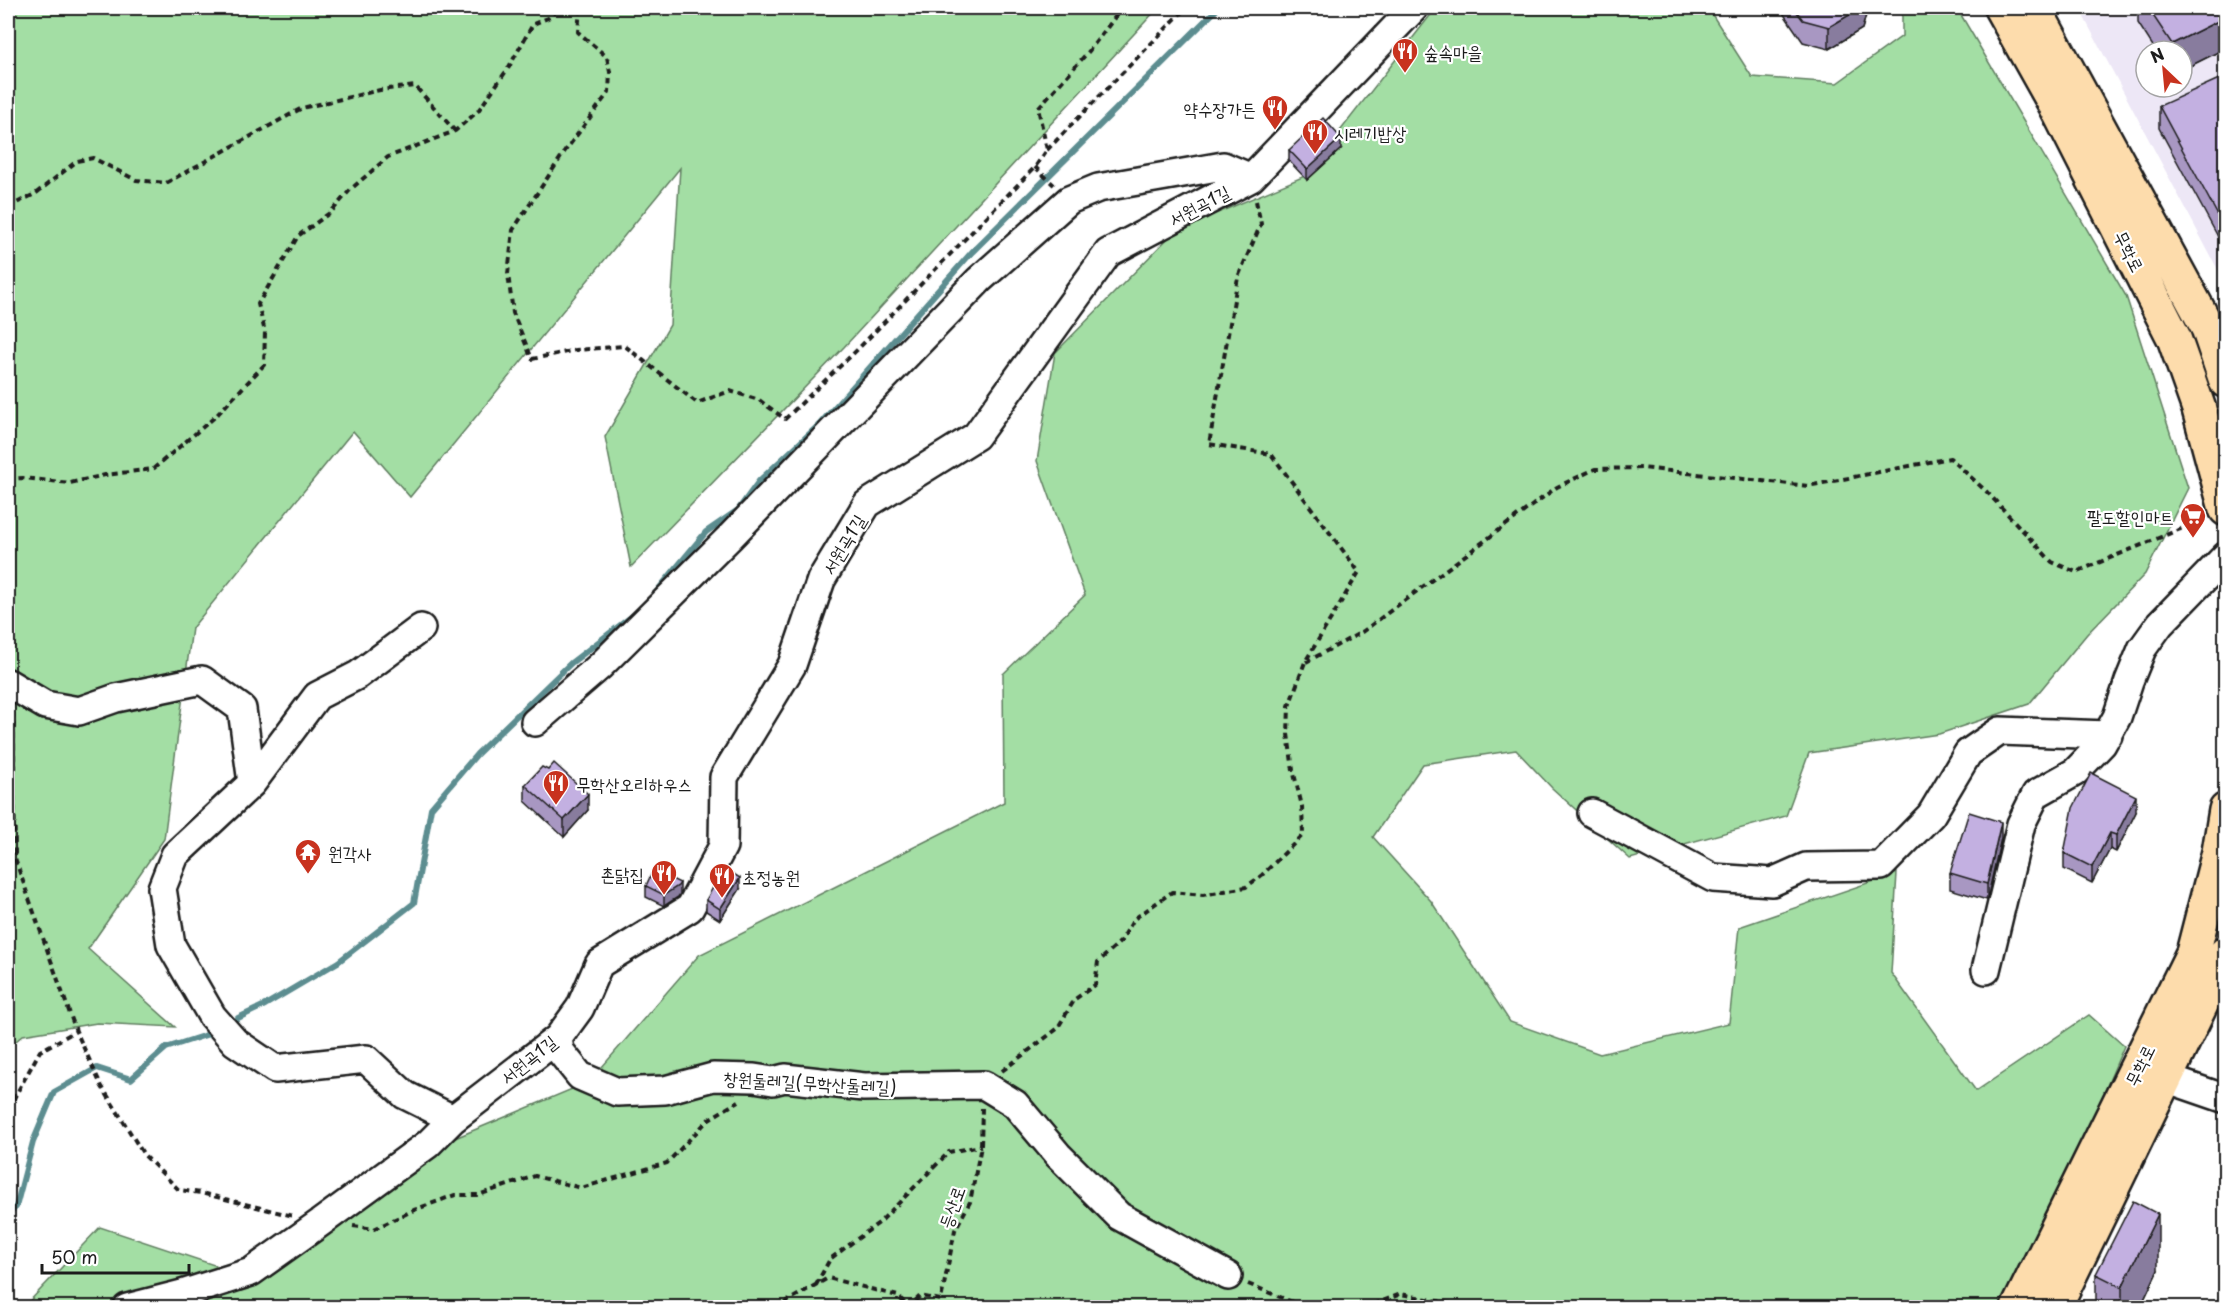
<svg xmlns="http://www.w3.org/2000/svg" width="2233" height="1315" font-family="'Playpen Sans','Poor Story',sans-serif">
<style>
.built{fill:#ede7f6;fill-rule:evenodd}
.green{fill:#a3dea4;stroke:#607d60;stroke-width:1.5}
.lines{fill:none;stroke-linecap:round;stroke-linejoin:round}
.stream{stroke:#5c8d90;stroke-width:6}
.minor-casing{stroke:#1c1c1c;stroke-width:32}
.major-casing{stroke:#1c1c1c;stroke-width:38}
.path{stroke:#1c1c1c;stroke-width:4;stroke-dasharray:6 4.5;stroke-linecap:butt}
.minor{stroke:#fff;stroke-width:27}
.major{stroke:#fddcac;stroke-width:33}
.wall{fill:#a897c2;stroke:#1c1c1c;stroke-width:1.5}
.shaded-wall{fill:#887b9e;stroke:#1c1c1c;stroke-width:1.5}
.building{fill:#c3b0e1;stroke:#1c1c1c;stroke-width:1.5}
.labels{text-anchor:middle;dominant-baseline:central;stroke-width:4.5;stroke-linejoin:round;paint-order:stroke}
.poi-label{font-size:18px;fill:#1c1c1c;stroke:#fff;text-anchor:start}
.street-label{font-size:18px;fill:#1c1c1c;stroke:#fff}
</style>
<rect width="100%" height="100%" fill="#fff"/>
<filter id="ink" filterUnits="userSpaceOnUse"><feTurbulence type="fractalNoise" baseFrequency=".0167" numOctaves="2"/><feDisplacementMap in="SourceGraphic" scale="12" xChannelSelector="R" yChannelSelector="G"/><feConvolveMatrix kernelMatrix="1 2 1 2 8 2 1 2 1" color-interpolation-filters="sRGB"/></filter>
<g filter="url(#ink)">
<path class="built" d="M2079,8H2225V283ZM2146,51H2182V87H2146Z"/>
<path class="green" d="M8,8H1158L844,347L631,567L605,437L670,325L680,168L410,497L353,431L192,628L164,839L88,949L175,1027L97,1023L23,1035L8,1048Z
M1436,8H1708L1752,77L1837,83L1902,36V8H1957L2126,296L2188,488L2145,574L2087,634L2029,704L1939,734L1809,753L1786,816L1630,859L1552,788L1516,750L1423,764L1373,837L1431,901L1510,1022L1600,1054L1729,1023L1739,927L1897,873L1891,973L1976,1091L2089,1015L2124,1046L2073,1165L1999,1307L23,1308L100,1227L250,1277L448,1141L589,1082L699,955L1004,802L1003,674L1085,595L1037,461L1055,353L1175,231L1305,176Z"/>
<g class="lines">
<path class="stream" d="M653,596L706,532L738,510L759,481L819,425L972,252L1218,8
M238,1018L265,1005L338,962L414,903L431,808L477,754L571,663L635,614
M8,1213L16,1207L33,1142L54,1092L97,1068L131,1079L166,1048L209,1034"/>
<g class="minor-casing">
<path id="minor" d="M8,683L45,705L79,711L116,698L202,680L242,709L252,783L175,855L162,888L171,945L212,1016L235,1042L275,1069L366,1059L405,1095L453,1119
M535,722L600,666L730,537L979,280L1069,200L1098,188L1223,166L1251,178
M252,783L317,696L358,675L421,628
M1592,813L1713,878L1772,882L1806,867L1881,866L1931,815L1968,753L2000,731L2108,735
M1986,970L2021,824L2036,794L2075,772L2102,744L2117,717L2129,681L2142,649L2160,624L2226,556
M558,1038L560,1051L580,1076L617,1092L665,1090L713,1077L754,1078L773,1081L785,1078L864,1087L984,1085L1015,1104L1058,1155L1119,1216L1228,1276
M2165,1078L2226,1099
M127,1308L182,1294L251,1272L320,1223L428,1144L453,1119L558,1038L580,1008L599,964L690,908L723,846L724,777L792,665L821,580L867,504L976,436L1108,253L1251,178L1414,8"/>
</g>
<g class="major-casing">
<path id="major" d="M2001,8L2056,106L2174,338L2199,409L2226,509
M2034,8L2208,328L2226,381
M2018,1308L2193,953L2219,852L2226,810
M2054,1308L2226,953"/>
</g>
<path class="path" d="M580,8L578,32L607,57L610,72L609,92L565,151L513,230L508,274L513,313L532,359L576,350L625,346L697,403L730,391L759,400L785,419L858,349L1035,167L1047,150L1038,108L1089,51L1122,8
M1047,150L1186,8
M1035,167L1054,185
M8,207L35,194L77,161L93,158L136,180L166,183L302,108L380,90L415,86L455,131
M8,479L23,478L70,483L105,475L153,469L216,416L264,365L265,332L258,304L298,236L331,212L351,189L388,157L455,131L478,111L509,67L533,24L548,18L559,8
M1306,662L1362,632L1557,487L1595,469L1642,468L1808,486L1950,458L1987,492L2052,562L2076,572L2205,519
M13,712L15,859L76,1031L101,1085L144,1155L179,1190L201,1193L293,1216
M1002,1071L1057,1029L1075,999L1095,985L1098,962L1121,941L1134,919L1172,892L1203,895L1246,887L1262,875L1303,835L1302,806L1293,770L1288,734L1289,706L1305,662L1359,572L1271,454L1209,444L1238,277L1261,224L1256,201
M8,1109L40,1051L76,1031
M353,1226L374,1229L414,1210L455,1195H478L535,1176L581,1188L667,1163L709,1119L739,1101
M1248,1284L1307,1308
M816,1285L830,1259L880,1222L949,1152L981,1146
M775,1308L828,1278L898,1296L908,1307
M908,1308L920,1296L941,1300L955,1230L970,1202L981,1146L982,1108
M1364,1308L1401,1294L1474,1308"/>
<use href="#minor" class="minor"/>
<use href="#major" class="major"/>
</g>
<path class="wall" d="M1781,8H1868L1862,29L1829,49L1803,42L1781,10Z
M2138,8H2226V48L2182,70V51H2156L2138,23Z
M2226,90L2223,246L2159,128V106Z
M1341,149L1307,180L1289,161V150Z
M525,785L588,810L564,837L525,801Z
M2136,812L2116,852L2110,849L2092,883L2064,869V853Z
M2001,838L1987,900L1950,889V873Z
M646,886L680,894L678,897L664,906L646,897Z
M740,889L720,920L706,911V900Z
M2158,1270L2140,1308H2096V1274Z"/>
<path class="shaded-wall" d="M1861,8H1868L1862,29L1829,49V27Z
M2226,17V48L2182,70V51H2172V44Z
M1341,138V149L1307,180V169Z
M2226,223V245L2223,246V225Z
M588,794V810L564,837V820Z
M2136,796V812L2116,852V835Z
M2001,822V838L1987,900V884Z
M2110,833V849L2092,883V867Z
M740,878V889L720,920V909Z
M680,883V894L678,897L664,906V895Z
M2158,1214V1270L2140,1308H2122V1287Z"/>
<path class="building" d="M1794,8H1861L1829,27L1803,20Z
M2148,8H2226V17L2172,44Z
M2219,79L2226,90V223L2223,225L2159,106Z
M1323,118L1341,138L1307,169L1289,150Z
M554,763L588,794L564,820L525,785L542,767L548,770Z
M2091,773L2136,796L2116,835L2110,833L2092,867L2064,853L2073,808Z
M1969,812L2001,822L1987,884L1950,873Z
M724,868L740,878L720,909L706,900Z
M653,870L680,883L678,886L664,895L646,886Z
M2133,1201L2158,1214L2122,1287L2096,1274Z"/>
</g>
<defs>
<g id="restaurant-pin" transform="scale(1.35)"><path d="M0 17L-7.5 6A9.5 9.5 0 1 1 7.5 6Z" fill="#c8321e" stroke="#fff"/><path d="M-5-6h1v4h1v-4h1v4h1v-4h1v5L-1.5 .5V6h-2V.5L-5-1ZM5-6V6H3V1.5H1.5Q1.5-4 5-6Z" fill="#fff"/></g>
<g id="supermarket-pin" transform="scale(1.35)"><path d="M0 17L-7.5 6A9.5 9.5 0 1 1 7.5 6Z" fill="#c8321e" stroke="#fff"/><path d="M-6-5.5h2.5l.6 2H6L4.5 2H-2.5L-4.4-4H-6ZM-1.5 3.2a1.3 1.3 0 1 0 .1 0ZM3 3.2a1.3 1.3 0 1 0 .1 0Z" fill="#fff"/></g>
<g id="temple-pin" transform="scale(1.35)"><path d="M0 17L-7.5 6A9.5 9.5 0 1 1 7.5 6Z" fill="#c8321e" stroke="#fff"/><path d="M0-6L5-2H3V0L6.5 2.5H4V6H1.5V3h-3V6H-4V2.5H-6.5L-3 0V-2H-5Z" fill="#fff"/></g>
</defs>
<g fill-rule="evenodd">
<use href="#restaurant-pin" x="1405" y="51"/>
<use href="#restaurant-pin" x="1275" y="108"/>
<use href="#restaurant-pin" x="1315" y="132"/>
<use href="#supermarket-pin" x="2193" y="516"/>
<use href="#restaurant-pin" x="556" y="783"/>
<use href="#temple-pin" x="308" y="852"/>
<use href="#restaurant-pin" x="664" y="873"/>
<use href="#restaurant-pin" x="722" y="876"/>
</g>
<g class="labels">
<g class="poi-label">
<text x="1424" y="51">숲속마을</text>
<text x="1256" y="108" text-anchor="end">약수장가든</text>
<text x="1334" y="132">시레기밥상</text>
<text x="2174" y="516" text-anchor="end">팔도할인마트</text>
<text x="576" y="783">무학산오리하우스</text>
<text x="328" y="852">원각사</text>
<text x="644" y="873" text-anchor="end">촌닭집</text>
<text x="742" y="876">초정농원</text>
</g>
<g class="street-label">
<text transform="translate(1199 205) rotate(-28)">서원곡1길</text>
<text transform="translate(2130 251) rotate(63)">무학로</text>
<text transform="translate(843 544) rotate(-59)">서원곡1길</text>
<text transform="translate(528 1059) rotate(-39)">서원곡1길</text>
<text transform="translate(2139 1065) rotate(-64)">무학로</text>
<text transform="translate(810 1082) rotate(3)">창원둘레길(무학산둘레길)</text>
<text transform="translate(951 1207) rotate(-70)">등산로</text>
</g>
</g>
<rect width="2233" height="1315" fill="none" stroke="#fff" stroke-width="30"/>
<rect x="15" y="15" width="2203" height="1285" fill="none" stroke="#1c1c1c" stroke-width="2" filter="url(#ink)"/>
<g transform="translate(2164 69) rotate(334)"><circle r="28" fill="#ffffff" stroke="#a4a4a4" stroke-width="1.5"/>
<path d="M0-4.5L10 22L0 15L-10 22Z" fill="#c8321e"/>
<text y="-9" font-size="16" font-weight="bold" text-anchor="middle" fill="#1c1c1c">N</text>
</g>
<path d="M42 1264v9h147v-9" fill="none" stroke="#1c1c1c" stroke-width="3"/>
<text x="51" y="1264" font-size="18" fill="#1c1c1c" stroke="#ffffff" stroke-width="4.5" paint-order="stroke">50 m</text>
</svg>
